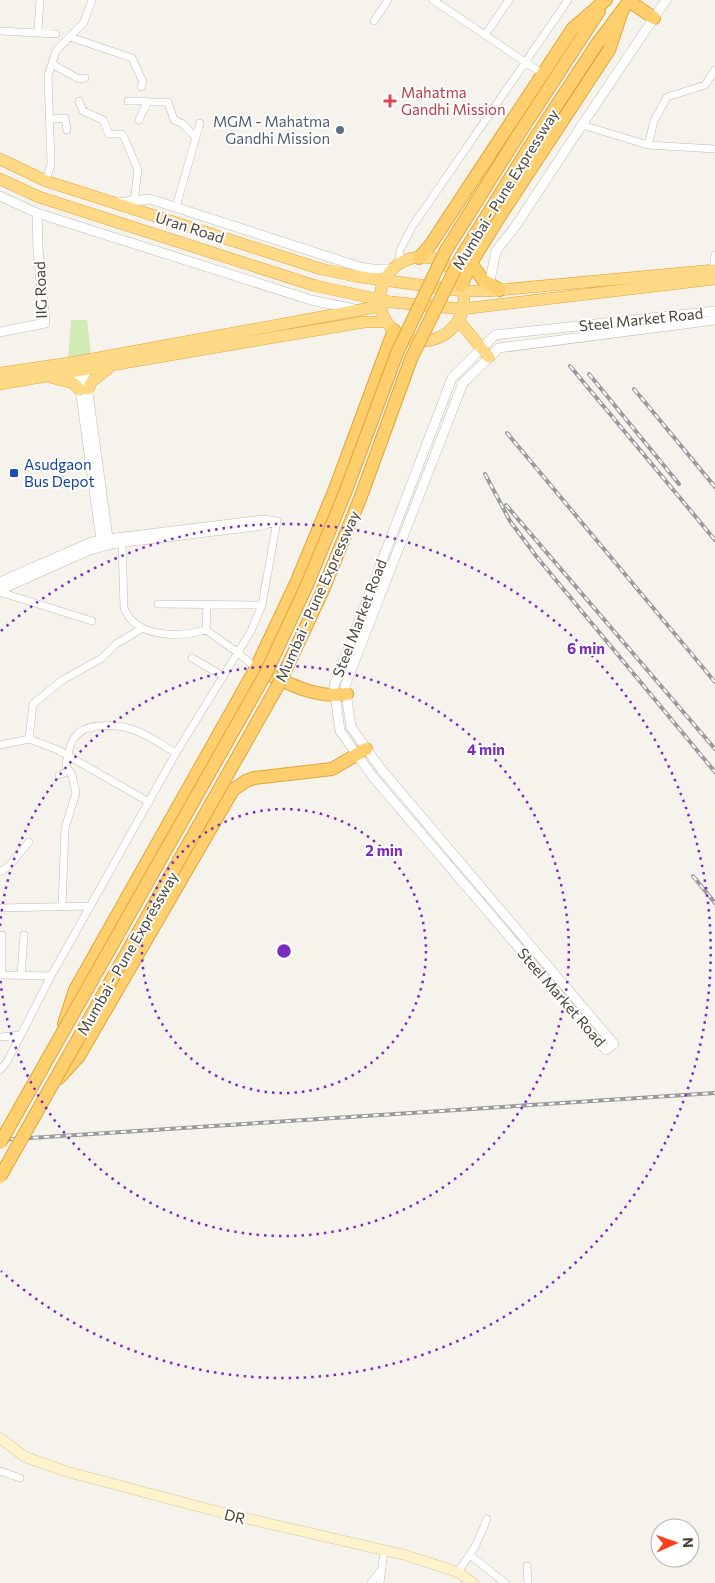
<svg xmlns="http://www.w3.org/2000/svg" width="715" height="1583" font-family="Commissioner,sans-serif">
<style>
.green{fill:#d2eab5}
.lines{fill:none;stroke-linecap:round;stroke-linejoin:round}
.minor-casing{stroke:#c2bbae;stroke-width:8}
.tertiary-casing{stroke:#c2bbae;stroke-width:10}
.secondary-casing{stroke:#d6c79b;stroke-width:11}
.trunk-casing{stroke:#e0a43c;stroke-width:12}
.motorway-casing{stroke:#e0a43c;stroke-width:14}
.minor{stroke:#fff;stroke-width:7}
.tertiary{stroke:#fff;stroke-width:9}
.secondary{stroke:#fff3cd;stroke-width:10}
.trunk{stroke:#ffd985;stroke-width:11}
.motorway{stroke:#ffcf6e;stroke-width:12}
.rail-casing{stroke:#9a9a9a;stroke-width:4}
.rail{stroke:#fff;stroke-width:2;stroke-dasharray:5.5;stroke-linecap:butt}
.motorway-bridge-casing{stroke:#e0a43c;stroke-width:14;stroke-linecap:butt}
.motorway-bridge{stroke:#ffcf6e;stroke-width:12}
.ring{fill:none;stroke:#7b2cbf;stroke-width:2.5;stroke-dasharray:2.5 5}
.health-dot{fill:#e0444e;stroke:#fff;stroke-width:2}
.service-dot{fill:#5c6f8a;stroke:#fff;stroke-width:2}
.transit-dot{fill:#1a4fb4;stroke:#fff;stroke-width:2}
.labels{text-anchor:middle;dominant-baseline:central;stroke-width:4;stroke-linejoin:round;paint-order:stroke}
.health-label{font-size:15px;fill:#be3a42;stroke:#fff;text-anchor:start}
.service-label{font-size:15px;fill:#4e5e75;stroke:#fff;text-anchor:end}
.street-label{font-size:15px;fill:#4b4439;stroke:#fff}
.transit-label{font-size:15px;fill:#164399;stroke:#fff;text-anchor:start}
.centre{fill:#7b2cbf;stroke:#fff;stroke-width:2.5}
.ring-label{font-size:15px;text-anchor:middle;font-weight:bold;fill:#7b2cbf;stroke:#fff;stroke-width:4;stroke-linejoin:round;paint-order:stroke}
</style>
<rect width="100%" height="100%" fill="#f6f3ec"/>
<path class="green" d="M71,320H87L91,354L68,358Z"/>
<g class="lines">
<g class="minor-casing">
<path id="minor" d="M433,0L543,74
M374,21L388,0
M0,31L56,34
M38,31L40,0
M485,35L509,0
M70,37L132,58L143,82L141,87
M52,64L79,79L85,78
M79,101L83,111L103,120L109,134H121L124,137L138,170L134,201
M128,101H147
M51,119L65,118L67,130
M139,120L147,102H168L174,120L183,124L196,138
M582,125L648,145L715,149
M648,145L654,121L667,97L705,85L715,70
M46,181L51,164L48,76L56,51L84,22L92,0
M176,207L200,123
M399,264L400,250L412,227L568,0
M713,271L715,255
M108,538L263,519L277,521
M122,544L124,608C136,639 180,637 206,630
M109,545L263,526L274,522
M0,592L92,621
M158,604L262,605
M207,606L206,630L237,652L256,668
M192,658L223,676
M29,739L33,704L61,681L102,658L116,644L141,629
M0,745L29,739L58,750L149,802
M59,775L69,771
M0,872L9,866L29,842
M62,907L65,828L76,793L72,775L66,766C69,743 74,728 98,726C133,723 147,736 176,753
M0,908L90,906
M0,975L51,976
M2,975V935
M21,975L24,935
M0,1037L20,1035
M0,1070L7,1062L51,976L176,753L251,631L262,605L277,521
M0,1471L20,1478
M470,1555L505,1583
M527,1566L528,1583
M458,1572L476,1545L487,1519
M371,1583L381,1570
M380,1583L384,1551"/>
</g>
<g class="tertiary-casing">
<path id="tertiary" d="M0,196L37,213L311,300L354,309
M117,203L150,199L360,267L372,269H394
M489,285L496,251L517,224L582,125L666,0
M715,311L495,335L452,378L334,686L340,731L373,777L606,1050L614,1044L381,769L351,727L345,686L463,383L499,348L715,320
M0,332L45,323L38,249L37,213
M77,367L102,547
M0,582L89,543L106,538
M0,590L90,550L109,545L84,364"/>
</g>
<g class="secondary-casing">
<path id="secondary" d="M0,1438L25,1457L68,1472L227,1514L405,1555L458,1572L473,1583"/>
</g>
<g class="trunk-casing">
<path id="trunk" d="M0,159L46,181L321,269L354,276L463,291H488L715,270
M0,179L39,197L316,286L391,302L462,309L715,279
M380 299a42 42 0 1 1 84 0a42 42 0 1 1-84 0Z
M458,320L489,357
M0,373L76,362L381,306
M53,378L73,383L80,390
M0,384L364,322H387
M88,389L92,381L108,369"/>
</g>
<g class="motorway-casing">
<path id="motorway" d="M629,1L654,18
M517,137L599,11
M530,146L597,44L630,0
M419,258L431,244L573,28L606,0
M471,263L483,280L500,290
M461,286L471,263L498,219L609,50L622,11
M256,668C286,682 313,699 347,694
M64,1024L75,990L256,668L297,581L335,489L394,330
M59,1078L79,1056L233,790L246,781L254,778L332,769L366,749"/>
</g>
<use href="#minor" class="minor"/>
<use href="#tertiary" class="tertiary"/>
<use href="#secondary" class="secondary"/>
<use href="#trunk" class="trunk"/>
<use href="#motorway" class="motorway"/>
<g class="rail-casing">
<path id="rail" d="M570,366L715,540
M589,374L679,484
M634,389L715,487
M507,433L715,682
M485,474L510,521L536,556L715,772
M506,505L715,749
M693,876L715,903
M0,1140L715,1093"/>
</g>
<use href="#rail" class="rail"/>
<g class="motorway-bridge-casing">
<path id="motorway-bridge" d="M0,1143L266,673L307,585L345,493L397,353L445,252L517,137
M0,1177L281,680L322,592L360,499L411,359L460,259L530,146"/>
</g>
<use href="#motorway-bridge" class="motorway-bridge"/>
</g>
<g class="ring">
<circle cx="284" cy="951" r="142"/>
<path d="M0 926A285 285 0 1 1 0 976"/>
<path d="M1 631A427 427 0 1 1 1 1271"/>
</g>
<path class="health-dot" d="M387.5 93.5h5v5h5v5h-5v5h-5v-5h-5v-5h5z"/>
<circle class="service-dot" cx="340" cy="130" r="5"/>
<rect class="transit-dot" x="9" y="468" width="10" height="10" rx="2.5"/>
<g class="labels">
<g class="health-label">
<text x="401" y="92">Mahatma<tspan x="401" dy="17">Gandhi Mission</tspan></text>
</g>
<g class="service-label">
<text x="330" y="121">MGM - Mahatma<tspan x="330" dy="17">Gandhi Mission</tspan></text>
</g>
<g class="street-label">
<text transform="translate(505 189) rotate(-58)">Mumbai - Pune Expressway</text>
<text transform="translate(190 227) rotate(18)">Uran Road</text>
<text transform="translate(40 290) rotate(-92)">IIG Road</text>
<text transform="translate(641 319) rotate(-6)">Steel Market Road</text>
<text transform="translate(317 596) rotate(-66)">Mumbai - Pune Expressway</text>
<text transform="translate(359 618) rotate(-69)">Steel Market Road</text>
<text transform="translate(127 953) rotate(-60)">Mumbai - Pune Expressway</text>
<text transform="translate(562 997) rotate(49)">Steel Market Road</text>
<text transform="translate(235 1516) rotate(14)">DR</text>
</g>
<g class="transit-label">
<text x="24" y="464">Asudgaon<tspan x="24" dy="17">Bus Depot</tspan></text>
</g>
</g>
<circle cx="284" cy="951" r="8" class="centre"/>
<g class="ring-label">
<text x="586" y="654">6 min</text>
<text x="486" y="755">4 min</text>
<text x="384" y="856">2 min</text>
</g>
<g transform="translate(675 1543) rotate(88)"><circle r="24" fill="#ffffff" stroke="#b7b4b0"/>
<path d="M0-4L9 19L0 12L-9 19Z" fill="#fc3f1d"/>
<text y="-8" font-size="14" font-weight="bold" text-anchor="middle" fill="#4b4439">N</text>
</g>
</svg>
